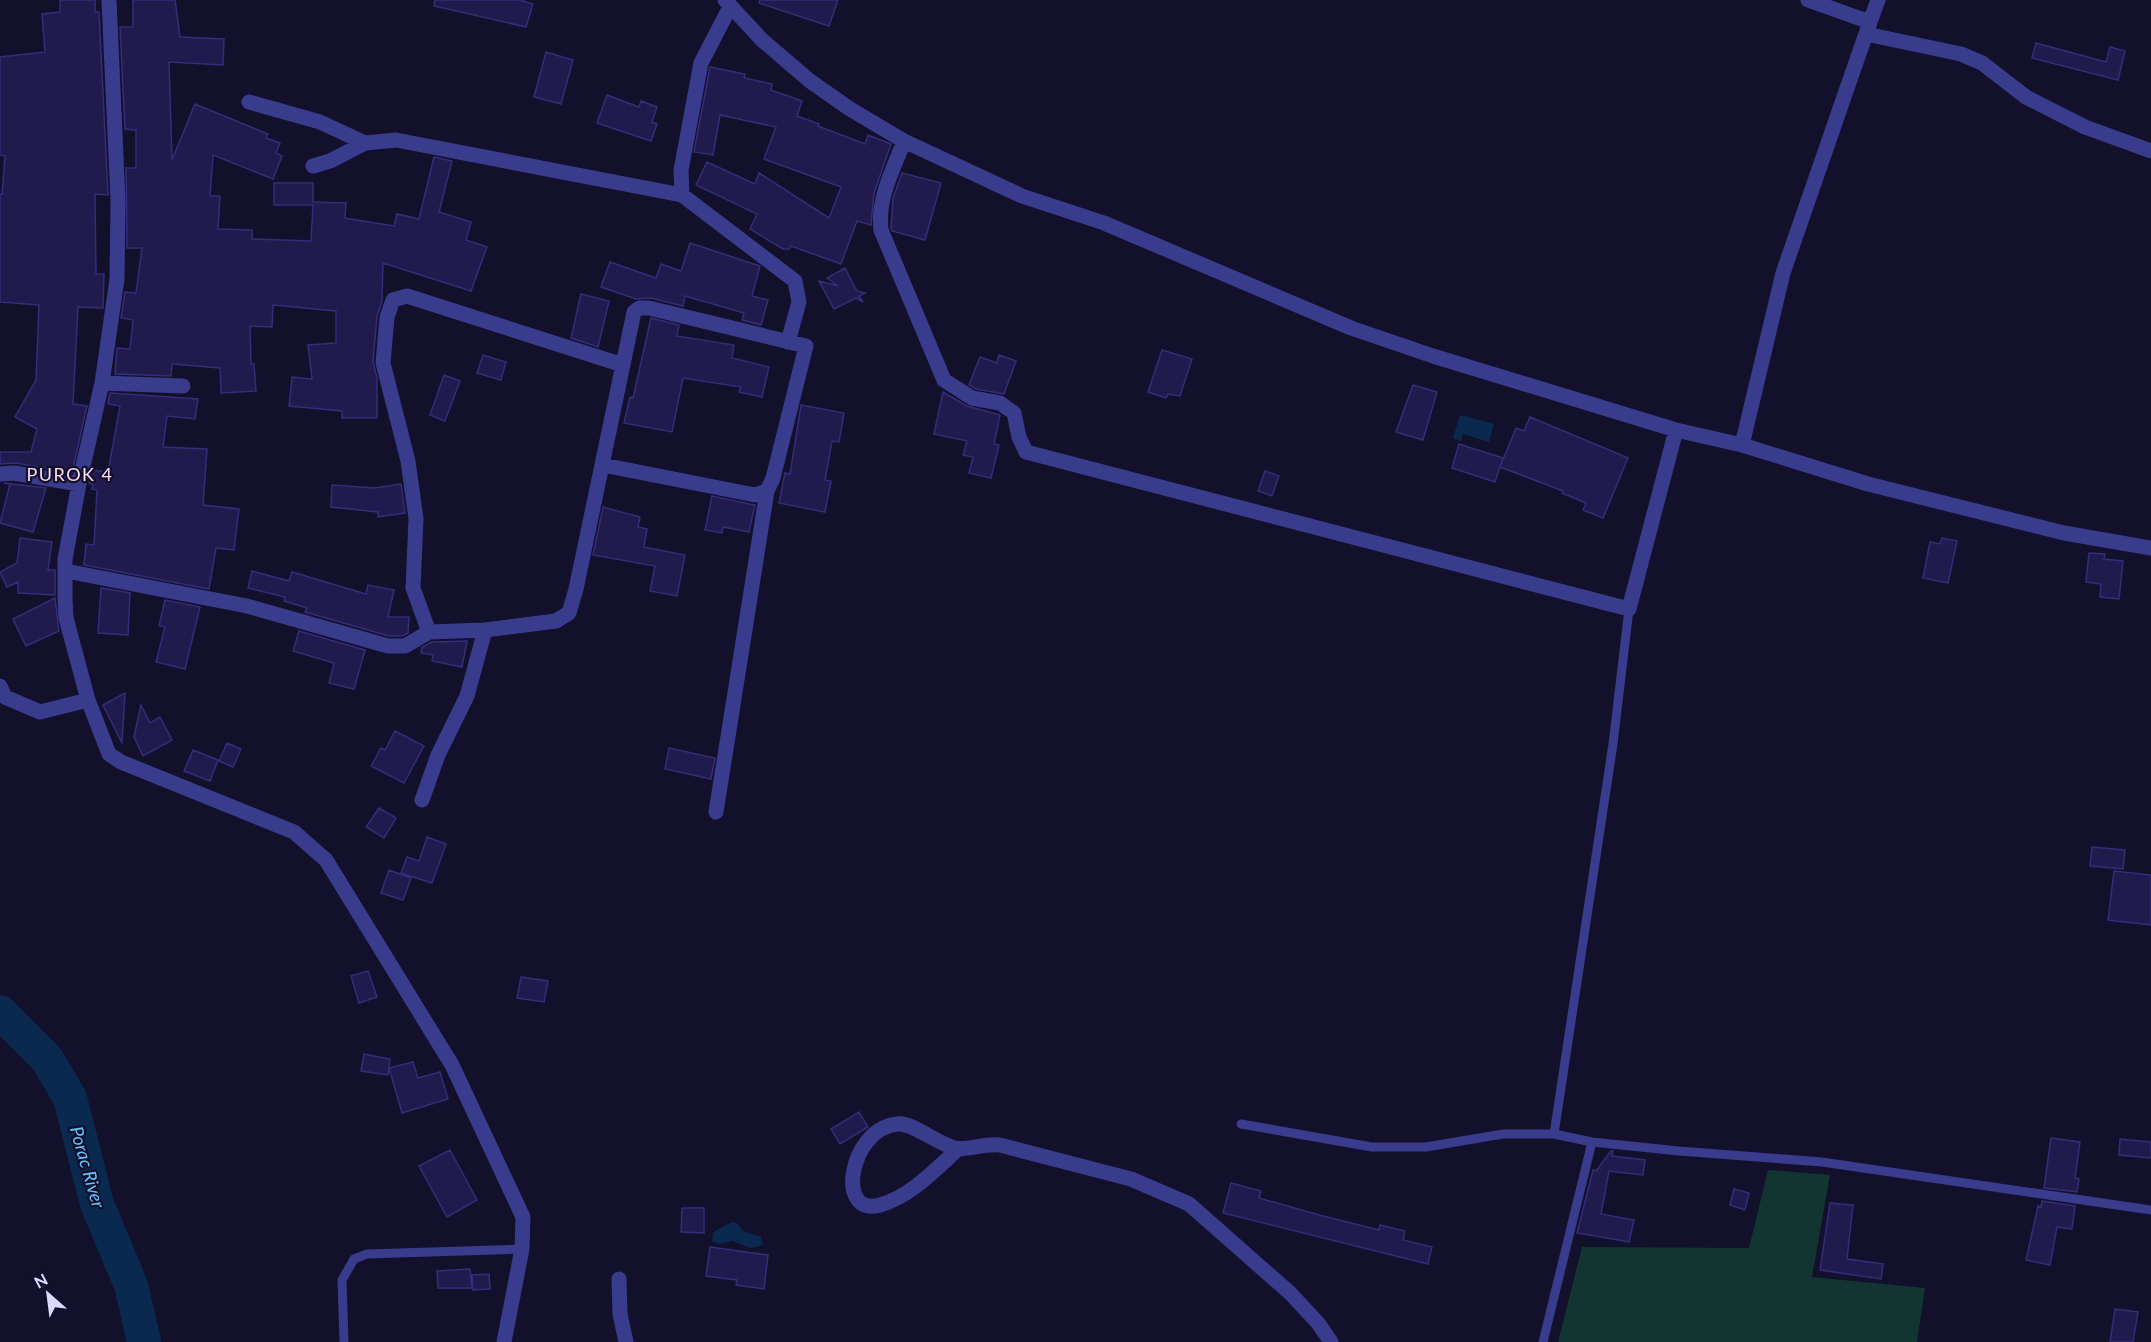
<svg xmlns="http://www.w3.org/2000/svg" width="2151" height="1342" font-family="Lato,sans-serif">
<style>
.green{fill:#123531}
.water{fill:#0a294f}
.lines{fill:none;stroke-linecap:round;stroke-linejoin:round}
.river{stroke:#0a294f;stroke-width:34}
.building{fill:#211b4d;stroke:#352c7a;stroke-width:1.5}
.service{stroke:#393c8c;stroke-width:9}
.minor{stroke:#393c8c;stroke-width:15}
.labels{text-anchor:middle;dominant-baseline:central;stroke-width:4.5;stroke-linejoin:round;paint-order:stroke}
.neighbourhood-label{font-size:18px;letter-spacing:1.5px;fill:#ffdbf5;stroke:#12102b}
.water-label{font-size:18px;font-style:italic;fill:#67c4ff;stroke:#12102b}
</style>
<rect width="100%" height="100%" fill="#12102b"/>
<path class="green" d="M1768,1170L1830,1175L1812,1277L1925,1288L1917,1342H1558L1582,1247L1749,1248Z"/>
<path class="water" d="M1460,415L1494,424L1489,442L1463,434L1461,441L1453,438Z
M732,1222L737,1223L743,1231L761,1237L763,1245L751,1248L732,1241L718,1244L712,1241L713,1232Z"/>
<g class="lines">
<path class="river" d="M0,1012L47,1059L70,1098L97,1204L131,1285L144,1342"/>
</g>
<path class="building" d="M60,0H95V12H99L108,195L95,194L96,274H104L103,308L78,307L73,404L87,406L72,473L16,463L0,464V452H31L37,429L15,417L36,380L39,305L0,302V194H2L5,156L0,155V57L45,52L42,14L60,12Z
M133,0H175L180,37L224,39L223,65L169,62L172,160L195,104L268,134L266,138L280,143L276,153L282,156L273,179L213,155L210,196H220L218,229L252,230V239L311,241L313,205H274V183H313V202L346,203L345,218L394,226L397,214L419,219L434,157L452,161L439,212L471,222L466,240L487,247L471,291L383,263L382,301L377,316L373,362L377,378V418H342V411L289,406L292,377L312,379L308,345L336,343V311L273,305L272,327L250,326L251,364H254L256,391L221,393L220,368L172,364L171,376L115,374L117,348L130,349L133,320L121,318L125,292L136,293L142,248H127L126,168H136V130L125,129L120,27H133Z
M435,0H520L533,4L526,27L434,6Z
M760,0H838L829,26L759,3Z
M2036,43L2106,62L2110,47L2125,51L2118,80L2032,58Z
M546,52L573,60L561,104L534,97Z
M710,67L745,74L744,78L772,84L771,90L802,101L797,116L819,124L818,126L865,144L868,135L891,144L874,193L871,225L857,221L841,264L791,246L789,249H783L750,229L757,214L696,185L707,162L755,184L759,173L829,218L841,187L764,159L776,127L720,115L713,155L694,152Z
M607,95L639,107L641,101L657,107L652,122L657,124L651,141L597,123Z
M902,173L941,183L925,240L892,231L891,228L893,198Z
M690,243L760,266L752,296L768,300L761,325L742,320L744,313L685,296L683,306L651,298L636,299L601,287L610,262L656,278L661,264L681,271Z
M845,268L857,291L865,293L859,296L863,302L856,298L834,309L819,281L838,286L827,278Z
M581,294L609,301L598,347L571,338Z
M651,318L679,325L677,336L734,345L732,358L769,367L762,397L739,392L741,387L683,378L672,432L624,423L630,397L633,398Z
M1162,350L1192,359L1180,396L1168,394L1166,398L1148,392Z
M483,355L506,362L501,380L477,373Z
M999,355L1016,361L1004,394L976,389L969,385L980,357L997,363Z
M444,375L460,381L445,421L430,415Z
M1413,385L1437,392L1423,440L1396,432Z
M943,392L967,406L1000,415L994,444L999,445L991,478L969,473L973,457L963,455L967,441L934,434Z
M110,393L198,399L195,419L167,416L163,447L207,449L203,505L239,509L234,550L216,548L209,589L84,565L86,544L94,545L97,490L92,489L93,485L89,483L92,470L108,472L120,406L108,404Z
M801,405L844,413L839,442L832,441L825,480L831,481L825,512L779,503L785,473L790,474Z
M1530,417L1628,458L1603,518L1583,510L1586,503L1562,493L1563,491L1500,467L1516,428L1524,431Z
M1459,444L1503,458L1495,482L1452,468Z
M1265,471L1279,476L1272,496L1258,491Z
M4,483L46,488L33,532L0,523L10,484Z
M401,484L405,513L378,517V512L331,507L332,485L374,488Z
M712,496L755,505L749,532L723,527L722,533L705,530Z
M603,507L640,517L638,527L647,529L644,547L685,555L677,596L650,591L655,566L593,555Z
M20,538L52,542L48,570H55V595L18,593V582L7,587L0,572L17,563Z
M1942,538L1957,541L1948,583L1923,578L1930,542L1940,544Z
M2089,553L2105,554L2104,559L2123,561L2119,599L2100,597L2101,584L2086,582Z
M252,571L289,581L292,572L366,594L368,585L394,590L388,617H409L408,633L402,636H389L305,612L307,608L284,601L285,597L248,588Z
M101,588L130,593L128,635L98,633Z
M55,598L59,631L26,646L13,619Z
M165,600L200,607L185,669L156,662L165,627L159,626Z
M299,631L365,650L354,689L329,683L334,663L293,651Z
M467,641L462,667L432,661L433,655L421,653L422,647L432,642Z
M125,693L122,743L103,705Z
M141,705L150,723L160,717L172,740L143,756L134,737Z
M395,731L424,746L404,783L371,766L381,748L385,750Z
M227,743L241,749L233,767L219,761Z
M669,748L715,758L711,779L665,769Z
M193,750L218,760L210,781L184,771Z
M379,808L396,818L384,838L366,827Z
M427,837L446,844L432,883L401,873L407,857L419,861Z
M2092,847L2125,850L2123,869L2090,866Z
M389,870L411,878L403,900L381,893Z
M2114,871L2151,875V925L2108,920Z
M368,971L377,997L359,1003L351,976Z
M521,977L548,981L544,1002L517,998Z
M364,1054L390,1059L388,1075L361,1071Z
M413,1062L418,1078L440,1072L448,1099L402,1113L389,1068Z
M859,1112L868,1127L840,1144L831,1129Z
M2051,1138L2080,1142L2075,1178L2079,1179L2077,1192L2044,1188Z
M2120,1139L2151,1142V1158L2119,1155Z
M450,1150L477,1200L447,1217L419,1166Z
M1611,1151H1613L1612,1156L1645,1160L1643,1175L1609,1171L1601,1214L1634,1220L1629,1242L1577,1233L1593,1170L1596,1171Z
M1231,1183L1261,1191L1259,1198L1323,1216L1379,1230L1380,1225L1405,1231L1403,1240L1432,1247L1428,1264L1223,1213Z
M1734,1189L1749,1193L1745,1210L1730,1205Z
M2042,1201L2075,1206L2072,1229L2057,1227L2050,1265L2026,1260L2038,1206L2041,1207Z
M1830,1203L1853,1205L1847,1259L1883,1264L1881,1279L1820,1270Z
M682,1208H704V1233L681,1232Z
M710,1247L768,1255L764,1289L736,1285L737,1280L706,1276Z
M470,1269L472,1288H438L437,1271Z
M489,1274L490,1289L473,1290L472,1275Z
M2115,1309L2138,1312L2133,1342H2110Z"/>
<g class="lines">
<path class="service" d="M1241,1124L1372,1147H1426L1503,1134H1554L1592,1142L1679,1151L1822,1162L2151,1210
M1554,1134L1613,744L1629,609
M344,1342L342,1280L354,1259L367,1254L522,1249
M1543,1342L1592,1142"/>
<path class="minor" d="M109,0L118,201L117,279L102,383L79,484L65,559V599L66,618L88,700L109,754L121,762L294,832L326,860L452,1065L523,1217L522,1249L504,1342
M725,0L762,40L810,81L850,109L904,141L1022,196L1104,223L1351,328L1433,356L1676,430L1742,445L1868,484L2064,533L2151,548
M730,7L701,63L681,170L682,195L795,281L799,302L788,342
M1870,22L1878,0
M1866,34L1961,54L1982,63L2026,97L2085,127L2151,151
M249,102L320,122L365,143
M904,141C893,170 877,199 881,230L944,380L972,398L1000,403L1014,413L1019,437L1026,452L1629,609L1676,430
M313,166L330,161L365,143L396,140L682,195
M102,383L183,386
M1742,445L1783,273L1870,22L1808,0
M0,474L14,473L79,484
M66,571L247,606L388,646H405L429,632L485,630L556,621L569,613L576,589L634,312L639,308H649L806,346L773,478L767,491L755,495L603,465
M429,632L413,588L416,519L408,461L383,363L387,317L393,300L407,296L623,365
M0,686L5,697L40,712L88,700
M422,800L438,755L467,696L485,630
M716,812L767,491
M958,1149C935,1170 911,1196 880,1205C835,1218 849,1129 897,1124C913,1122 937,1144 955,1148C966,1151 984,1143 1000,1145L1131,1179L1189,1204L1290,1293L1318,1323L1331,1342
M619,1279L620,1314L626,1342"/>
</g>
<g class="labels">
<g class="neighbourhood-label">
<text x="70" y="474">PUROK 4</text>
</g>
<g class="water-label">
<text transform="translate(88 1167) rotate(74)">Porac River</text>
</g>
</g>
<g transform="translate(48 1294) rotate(332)" stroke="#12102b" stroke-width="4.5" paint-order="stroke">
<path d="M0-4.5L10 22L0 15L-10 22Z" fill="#dbd9ff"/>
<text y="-9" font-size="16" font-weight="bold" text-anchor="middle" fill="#dbd9ff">N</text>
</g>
</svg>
